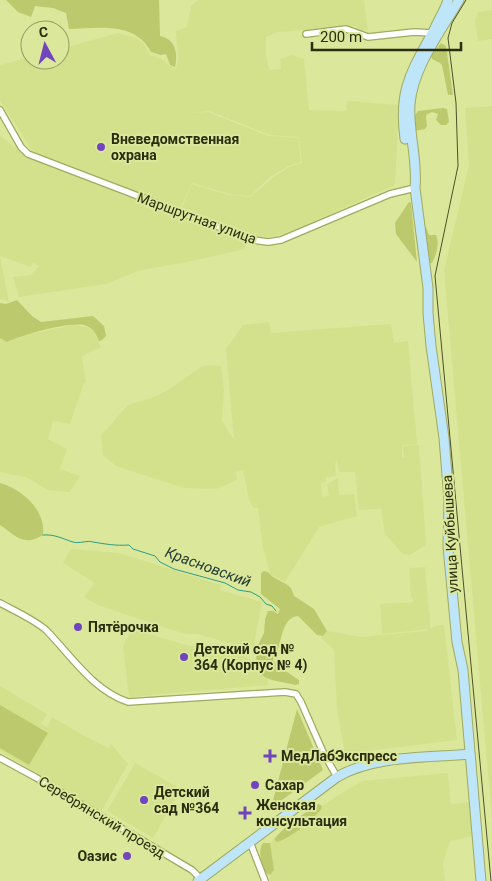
<svg xmlns="http://www.w3.org/2000/svg" width="492" height="881" font-family="Roboto,sans-serif">
<style>
.built{fill:#d4e18c}
.green{fill:#bdc96d}
.lines{fill:none;stroke-linecap:round;stroke-linejoin:round}
.stream{stroke:#2c9d85;stroke-width:1}
.street-casing{stroke:#a0aa60;stroke-width:8}
.secondary-casing{stroke:#a0aa60;stroke-width:11}
.street{stroke:#fff;stroke-width:5.5}
.secondary{stroke:#bee5f8;stroke-width:9}
.tram{stroke:#4d522a;stroke-width:1}
.poi-dot{fill:#7045bd;stroke:#dbe79b;stroke-width:2}
.labels{text-anchor:middle;dominant-baseline:central;stroke-width:4;stroke-linejoin:round;paint-order:stroke}
.poi-label{font-size:14px;font-weight:bold;fill:#2a2e0f;stroke:#dbe79b;text-anchor:start}
.street-label{font-size:14px;fill:#2a2e0f;stroke:#dbe79b}
.water-label{font-size:15px;font-style:italic;fill:#243c36;stroke:#dbe79b}
</style>
<rect width="100%" height="100%" fill="#dbe79b"/>
<path class="built" d="M198,0H364L368,30L357,31L356,26L278,32L266,37V55L269,70L281,69L280,59L292,55L304,59L309,110L346,111L347,101L399,105L395,185L294,230L276,236L259,237L182,207L192,184L228,195L250,197L274,177L289,167L302,163L299,137L270,135L209,111L189,113L208,112L269,136L298,138L301,162L289,166L270,177L250,196L230,194L192,183L177,215L247,239L245,249L197,260L138,271L106,284L19,297L13,277L31,275L39,266L33,262L31,267L0,256L9,302L0,299V135L28,158L31,149L0,100V65L30,57V60H60V49L118,33L136,38L144,44L150,55L161,59L176,70L178,57L176,31L187,27L191,6Z
M492,10V39L478,41L475,20L478,12Z
M492,106V819L444,271L469,165L465,108Z
M269,322L271,333L391,324L394,343L408,341L417,444L402,445V457H404L403,446L419,445L426,545L410,555L403,554L385,534L381,509L359,510L355,472H339L337,460L335,464L336,476L326,477V482L321,483L322,497L329,495L327,484L338,478L339,495L354,494L357,516L319,527L285,582L270,574L263,547L258,508H254L249,500L243,470L237,471L236,468L237,480L216,489L184,488L116,466L103,455L101,435L128,405L157,396L171,388L201,367L209,365L221,366L224,390L222,421L234,440L226,349L243,325Z
M73,325L87,327L94,331L101,347L82,356L86,383H84L70,424L53,421L48,439L67,449L60,469L80,476L70,492L48,490L26,477L3,473L0,471V336L41,332Z
M71,549L119,553L221,585L220,590L262,602L253,650L197,634H187L172,630L98,605L84,597L95,583L63,563Z
M425,567L429,612H430V629L382,634L380,604L413,602V598L411,597L409,568Z
M437,625H444L457,740L345,754L337,709L334,650L321,638L327,631L362,637L425,631Z
M132,629L189,646L217,643L266,667L268,685L129,697L123,646Z
M0,686L47,714L41,724L47,727L52,717L83,735L109,748L111,744L128,764L101,812L0,751Z
M135,763L181,789L153,838L107,811Z
M448,773L451,804L469,802L473,836L450,841L443,863L445,881H270L265,846L340,794L363,781Z"/>
<path class="green" d="M6,0H159L160,36C176,39 178,54 175,67L170,65L166,54L161,55L151,52C136,21 97,28 69,29L66,13L53,8L35,6L31,17L18,12Z
M441,43L446,46L453,95H448L442,65L440,63L432,59L431,56Z
M443,108L447,109L449,122L446,125H441L436,120L438,114L432,112L427,114L426,117L427,126L425,129L415,131C413,124 413,117 418,111Z
M409,202L411,203L417,262L396,234L395,223Z
M426,227L429,235H436C440,243 436,255 432,263H428L424,230Z
M17,300L32,316L41,322L93,316L104,326L106,336L102,340L99,341C96,334 94,329 87,326C73,320 22,335 7,342L0,338V303L6,304Z
M0,483C22,489 46,510 43,535C24,547 16,536 0,525Z
M264,571L268,572L273,577L286,584L291,588L294,596L314,609L327,631L323,636L317,635L298,616C283,617 282,638 278,649C277,653 274,656 273,660L278,666L299,680V684L295,685C283,681 260,682 258,667C256,662 257,657 255,651L264,633L265,619L268,611H273L278,614L280,609L261,594V573Z
M0,705L48,733L29,765L0,748Z
M297,709L323,770L271,808Z
M319,804L322,806L321,810C310,821 293,837 277,842L274,839C286,825 303,814 319,804Z
M263,843H270L274,870L270,875L266,873C262,864 257,852 263,843Z"/>
<g class="lines">
<path class="stream" d="M43,535C55,534 63,539 73,542C79,544 87,540 93,542C105,544 116,546 129,545L133,549L155,556L160,562L174,569L225,583L238,590L251,592L260,597L266,604L272,606L276,611"/>
<g class="street-casing">
<path id="street" d="M306,34L346,29L368,37L414,32L432,33
M0,110L21,147L28,154L253,240L268,242L281,240L390,194L415,188
M0,603C13,610 37,621 47,631C72,657 93,690 128,702L285,692L296,694L301,702L323,752L337,777
M0,758L35,777L192,870L201,879
M250,842L265,881"/>
</g>
<g class="secondary-casing">
<path id="secondary" d="M459,0C441,31 413,67 410,104C408,132 418,160 415,188L428,288V313L431,346L444,438L449,500L448,547L457,642L463,670L481,881
M405,139C398,88 412,71 435,28C439,19 445,10 448,0
M198,881L337,777C375,755 427,758 470,754"/>
</g>
<use href="#street" class="street"/>
<use href="#secondary" class="secondary"/>
<path class="tram" d="M466,0L452,23L448,38L456,103L458,166L435,276L491,881"/>
</g>
<g class="poi-dot">
<circle cx="101" cy="147" r="5"/>
<circle cx="78" cy="627" r="5"/>
<circle cx="184" cy="657" r="5"/>
<path d="M267.5 748.5h5v5h5v5h-5v5h-5v-5h-5v-5h5z"/>
<circle cx="255" cy="785" r="5"/>
<circle cx="144" cy="800" r="5"/>
<path d="M242.5 805.5h5v5h5v5h-5v5h-5v-5h-5v-5h5z"/>
<circle cx="127" cy="856" r="5"/>
</g>
<g class="labels">
<g class="poi-label">
<text x="111" y="139">Вневедомственная<tspan x="111" dy="16">охрана</tspan></text>
<text x="88" y="627">Пятёрочка</text>
<text x="194" y="649">Детский сад №<tspan x="194" dy="16">364 (Корпус № 4)</tspan></text>
<text x="281" y="756">МедЛабЭкспресс</text>
<text x="265" y="785">Сахар</text>
<text x="154" y="792">Детский<tspan x="154" dy="16">сад №364</tspan></text>
<text x="256" y="805">Женская<tspan x="256" dy="16">консультация</tspan></text>
<text x="117" y="856" text-anchor="end">Оазис</text>
</g>
<g class="street-label">
<text transform="translate(197 218) rotate(20)">Маршрутная улица</text>
<text transform="translate(450 534) rotate(-93)">улица Куйбышева</text>
<text transform="translate(102 817) rotate(31)">Серебрянский проезд</text>
</g>
<g class="water-label">
<text transform="translate(208 567) rotate(20)">Красновский</text>
</g>
</g>
<g transform="translate(45 45) rotate(353)"><circle r="24" fill="#dbe79b" stroke="#949d63"/>
<path d="M0-4L9 19L0 12L-9 19Z" fill="#7045bd"/>
<text y="-8" font-size="14" font-weight="bold" text-anchor="middle" fill="#2a2e0f">С</text>
</g>
<path d="M312 42v8h149v-8" fill="none" stroke="#2a2e0f" stroke-width="2.5"/>
<text x="320" y="42" font-size="15" fill="#2a2e0f" stroke="#dbe79b" stroke-width="4" paint-order="stroke">200 m</text>
</svg>
